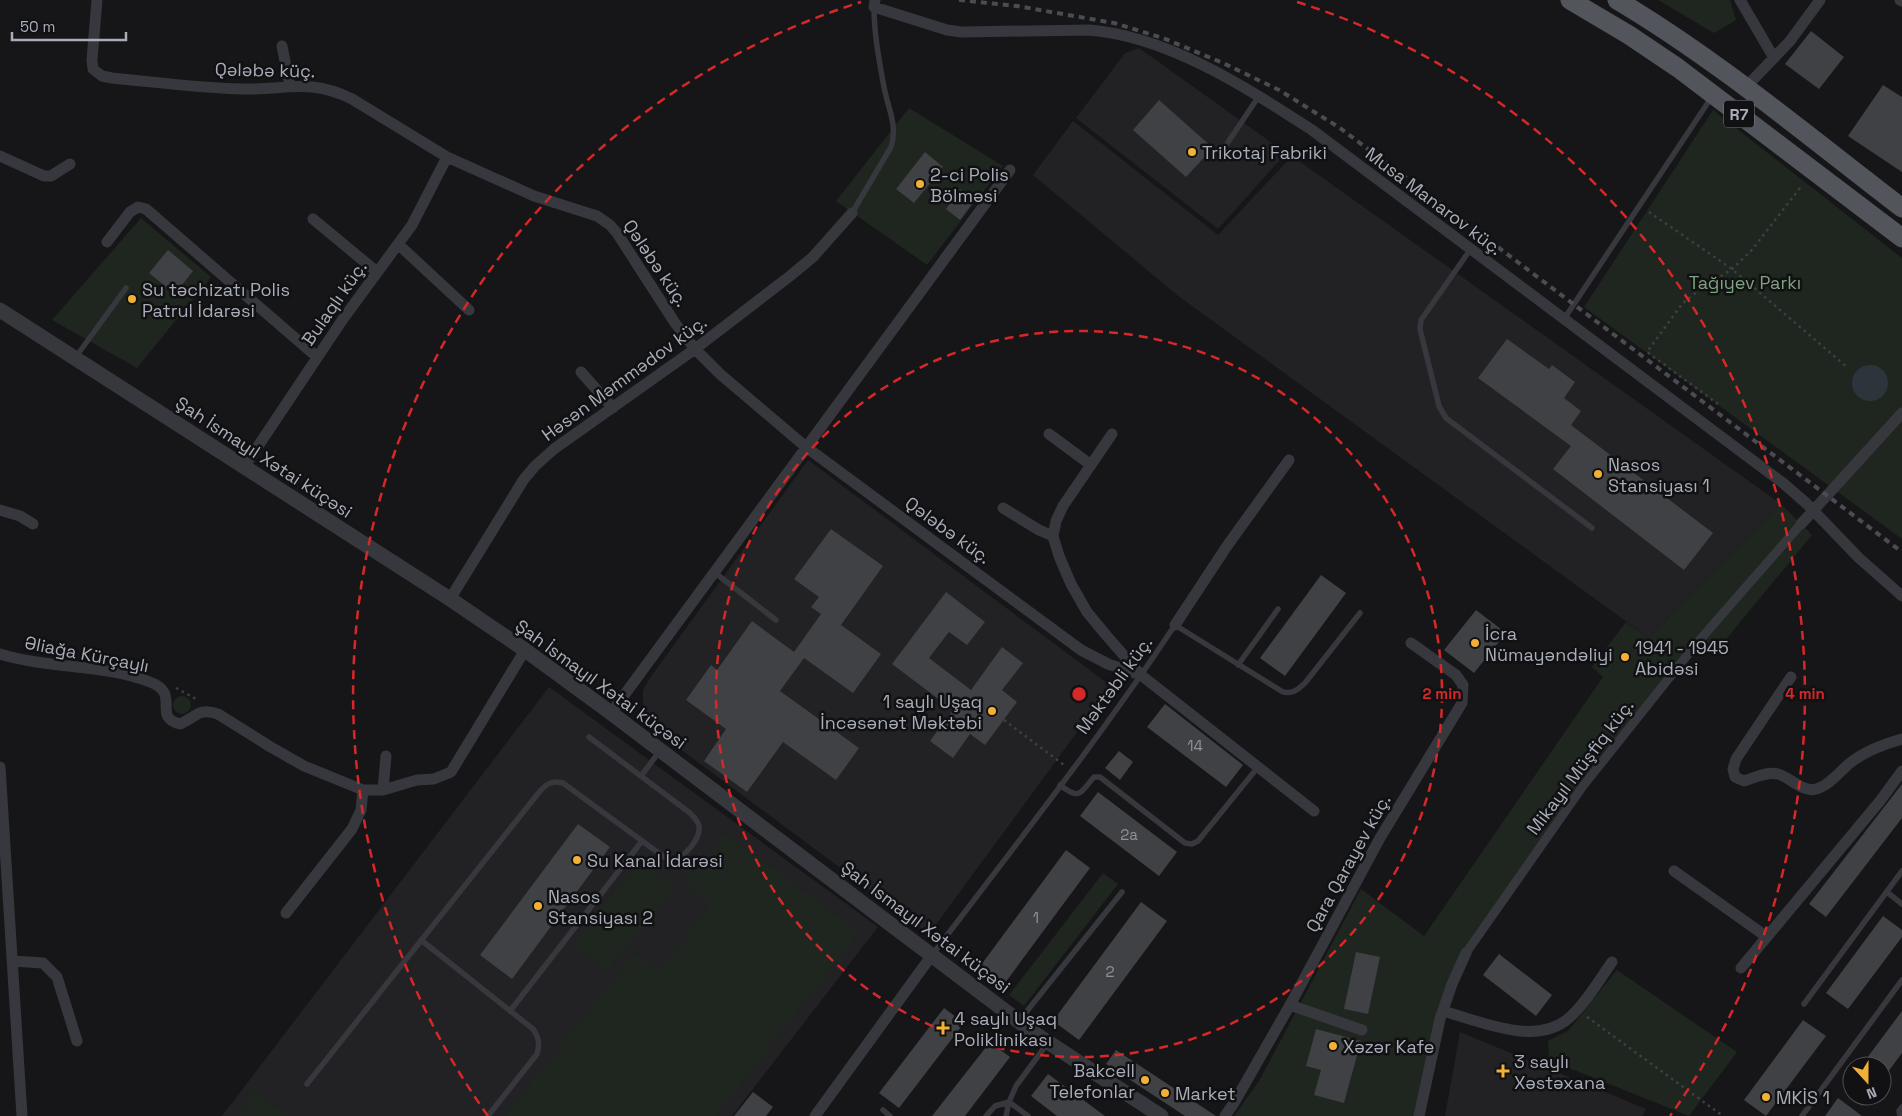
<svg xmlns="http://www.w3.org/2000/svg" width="1902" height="1116" font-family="'Space Grotesk',sans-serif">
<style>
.built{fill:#222225}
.green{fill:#1e261f}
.water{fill:#2c353c}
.building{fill:#404145}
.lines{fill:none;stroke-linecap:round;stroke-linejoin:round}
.path{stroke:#3d3f44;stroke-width:2.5;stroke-dasharray:2.5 4;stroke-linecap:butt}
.service{stroke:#37383d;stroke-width:5.5}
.pedestrian{stroke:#37383d;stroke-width:9}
.minor{stroke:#37383d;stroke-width:11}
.tertiary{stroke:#37383d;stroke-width:15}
.primary{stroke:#53555c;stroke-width:19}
.rail{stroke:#4a4c52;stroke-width:4;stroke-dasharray:6 5;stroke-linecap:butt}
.ring{fill:none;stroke:#d62828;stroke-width:2.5;stroke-dasharray:9 6}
.poi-dot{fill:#f2b134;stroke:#111113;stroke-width:2}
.labels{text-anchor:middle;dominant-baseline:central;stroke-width:5;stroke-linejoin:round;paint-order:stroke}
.number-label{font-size:15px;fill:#8e929b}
.shield{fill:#111113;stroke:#7b7e86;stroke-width:1}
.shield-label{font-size:16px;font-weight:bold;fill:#a8adb8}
.street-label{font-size:18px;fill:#a8adb8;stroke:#111113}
.poi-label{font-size:18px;fill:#a8adb8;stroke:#111113;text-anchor:start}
.park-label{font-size:18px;fill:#7fa381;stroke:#111113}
.centre{fill:#d62828;stroke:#111113;stroke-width:2.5}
.ring-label{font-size:15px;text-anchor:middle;font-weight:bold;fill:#d62828;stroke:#111113;stroke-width:5;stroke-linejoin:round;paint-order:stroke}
</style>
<rect width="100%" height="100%" fill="#161618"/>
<path class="built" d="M1139,48L1286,153L1218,229L1076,118L1125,53Z
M1073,121L1218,235L1292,156L1781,504L1649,638L1177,295L1033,175Z
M808,460L1111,686L929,934L664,737L653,727L647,716L643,704V690L652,675Z
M549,687L878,927L732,1116H222Z
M1460,1032L1646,1109L1642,1116H1445Z"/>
<path class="green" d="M1658,0H1730L1736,20L1714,33Z
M909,108L1003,166L927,265L836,201Z
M1713,110L1902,258V539L1584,307Z
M141,218L211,277L137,368L52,320Z
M1781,504L1812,535L1718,649L1697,643L1583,786L1495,914L1452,984L1422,1116H1234L1259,1081L1361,889L1424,936L1603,677L1592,667L1626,622L1649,638Z
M173 705a9 9 0 1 1 18 0a9 9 0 1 1-18 0Z
M725,833L859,932L716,1116H505L634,954L658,970L710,907L683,884Z
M640,860L674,886L607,971L573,945Z
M1103,873L1118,884L1024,1006L1009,995Z
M1617,970L1737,1052L1689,1116L1549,1060L1548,1041L1569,1030Z
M256,1092L289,1116H237Z"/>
<path class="water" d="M1852 383a18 18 0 1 1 36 0a18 18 0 1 1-36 0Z"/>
<path class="building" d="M1811,31L1844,57L1819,89L1785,64Z
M1883,85L1902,97V172L1848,136Z
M1159,100L1213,148L1186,177L1133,130Z
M925,152L943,167L914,203L896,189Z
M960,189L975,200L960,220L946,209Z
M168,250L193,271L175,294L149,273Z
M1507,339L1549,369L1552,365L1575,382L1564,398L1581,411L1571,425L1713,533L1684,570L1553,469L1571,446L1478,378Z
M831,529L883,566L841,625L881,654L853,693L804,658L780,691L859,748L836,780L783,742L747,792L704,761L726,729L686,700L711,665L717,670L752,621L794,652L821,614L811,607L819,597L794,579Z
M1321,575L1346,593L1285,676L1260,658Z
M946,592L985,622L967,645L949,632L929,658L971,690L1002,647L1023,663L1002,690L1017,702L985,745L970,734L953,758L930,741L953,710L892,664Z
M1476,610L1506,633L1474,673L1444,650Z
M1165,704L1243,765L1226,787L1147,727Z
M1119,751L1133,762L1120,780L1105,768Z
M1902,784V818L1826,917L1809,904Z
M1098,792L1177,852L1159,876L1080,816Z
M578,824L610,847L512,979L480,955Z
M1066,850L1090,868L1005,983L981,965Z
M1141,902L1167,921L1079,1040L1053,1021Z
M1883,916L1902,930V937L1848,1009L1826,993Z
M1356,952L1380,957L1368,1014L1344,1009Z
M1499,954L1552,995L1536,1016L1483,975Z
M944,1008L964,1023L899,1108L879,1093Z
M1902,1011V1053L1882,1080V1066H1861Z
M1803,1020L1826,1036L1766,1116L1744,1100Z
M1316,1029L1361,1041L1344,1103L1314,1095L1321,1070L1306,1066Z
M990,1042L1010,1057L965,1116H932Z
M1116,1050L1216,1116H1185L1106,1064Z
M1048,1074L1105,1116H1057L1031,1096Z
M753,1092L773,1107L766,1116H734Z
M1838,1098L1862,1116H1825Z"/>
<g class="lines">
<path class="path" d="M1649,212L1732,269L1848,368
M1718,404L1647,352L1682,304L1699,290L1732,269L1751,251L1800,188
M176,688L198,700
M1004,720L1064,765
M1587,1017L1723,1116"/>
<path class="service" d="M1220,154L1259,96
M852,213L891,147C898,125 888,109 884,87C879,60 874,34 874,7
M1470,250L1421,320L1420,329L1439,406L1446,418L1592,528
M1564,319L1711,98
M75,358L126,288
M714,572L776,620
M1238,665L1278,609
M641,776L659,752
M1060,785C1080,801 1080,793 1094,777H1100L1185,843L1192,844L1198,841L1258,767
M1887,892L1902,904
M421,940L533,1029C539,1037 540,1044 537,1054L488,1116
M932,955C1015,846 1099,739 1175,625L1283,692C1294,694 1297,690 1305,683L1360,613
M1804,1004L1902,871
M510,1011L642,841
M1019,1021L1122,892
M307,1084L536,796C544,786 550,779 563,783L664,857L674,860C685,856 701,839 699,826C698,821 694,817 690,813L589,737
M883,1110L890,1116
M986,1116L995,1106L1009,1102L1006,1116
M1028,1116L1009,1102L1016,1086L1047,1044
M1802,1116L1902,980
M1900,1116L1899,1111L1902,1107"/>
<path class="pedestrian" d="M1466,953L1583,786L1697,643L1801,524"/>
<path class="minor" d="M97,0L92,60L93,69L102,76L112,78C155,82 199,88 243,89C287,90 309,78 352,99L447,157L534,196L597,216L610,225L617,233L675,323L695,349L720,374L806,447L1081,650L1108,664L1141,675
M875,0L874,7L947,30L961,32L1089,30C1168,36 1247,88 1312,130L1783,483L1806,503L1859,558L1902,596
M1740,0L1774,58
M1900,0L1902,1
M282,46L290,86
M1745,88L1790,41L1820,0
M0,156L44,176H51L70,164
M313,219L377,272
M107,242L130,212L138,207L146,209L317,357
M398,244L469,310
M581,372L613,408
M1049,434L1091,465
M1112,434L1063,506L1056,521L1053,536L1059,556L1071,584L1087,612L1106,635L1141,675L1314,811
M244,467L343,319L412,225L447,157
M1003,508L1039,530L1053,536
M0,510L20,516L33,524
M1801,524L1902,413
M450,599L524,479L535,466L554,449L695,349L790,276L813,257L852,213
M1175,625L1227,546L1289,460
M0,654C49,669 104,664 150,682C182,694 151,717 180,724C196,717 199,707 218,714L269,746L304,766L363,790H383L417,780L434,779L451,772L525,650
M1791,677L1736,759L1733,769L1735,777L1744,781C1754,778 1767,771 1778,774C1790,777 1803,793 1816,789C1829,786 1840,771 1850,763C1865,751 1884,744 1902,739
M611,713L1010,170
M0,767L22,1116
M383,790L386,756
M1674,871L1767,937
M286,913L352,829L361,810L363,790
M12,961L43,963L57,977L77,1041
M1741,968L1880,801L1902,771
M1290,1005L1362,1030
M1443,1011C1480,1021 1537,1048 1570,1017C1587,1002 1599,980 1612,962
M815,1116L932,955
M1225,1116L1234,1103L1290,1005L1380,838L1462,703L1463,685L1456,675L1411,643
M1419,1116L1440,1019L1452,984L1466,953"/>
<path class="tertiary" d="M0,310L450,599L525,650L611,713L1037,1035L1161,1116"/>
<path class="primary" d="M1570,0L1629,35L1678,68L1902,238
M1617,0C1718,60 1809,137 1902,208"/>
<path class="rail" d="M959,0L1017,6L1114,23L1163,38L1223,63L1279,90L1340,128L1902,552"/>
</g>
<g class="ring">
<circle cx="1079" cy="694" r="363"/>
<path d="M488 1116A726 726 0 0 1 861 2M1297 2A726 726 0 0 1 1670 1116"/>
</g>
<g class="poi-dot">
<circle cx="1192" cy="152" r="5"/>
<circle cx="920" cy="184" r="5"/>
<circle cx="132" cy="299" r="5"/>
<circle cx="1598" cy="474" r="5"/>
<circle cx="1475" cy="643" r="5"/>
<circle cx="1625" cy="657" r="5"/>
<circle cx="992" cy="711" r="5"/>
<circle cx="577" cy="860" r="5"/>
<circle cx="538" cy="906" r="5"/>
<path d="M940.5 1020.5h5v5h5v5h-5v5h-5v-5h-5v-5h5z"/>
<circle cx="1333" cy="1046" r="5"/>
<path d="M1500.5 1063.5h5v5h5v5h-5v5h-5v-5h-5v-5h5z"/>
<circle cx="1145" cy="1080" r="5"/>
<circle cx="1165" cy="1093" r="5"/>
<circle cx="1766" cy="1097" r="5"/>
</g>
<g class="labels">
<g class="number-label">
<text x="1195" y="745">14</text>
<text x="1129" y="834">2a</text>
<text x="1036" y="917">1</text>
<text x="1110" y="971">2</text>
</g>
<rect class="shield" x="1724" y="100.5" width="30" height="27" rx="4"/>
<g class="shield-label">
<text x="1739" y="114">R7</text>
</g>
<g class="street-label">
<text transform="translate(265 70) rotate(1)">Qələbə küç.</text>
<text transform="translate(1434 201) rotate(37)">Musa Manarov küç.</text>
<text transform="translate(656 263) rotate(56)">Qələbə küç.</text>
<text transform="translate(334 303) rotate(-55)">Bulaqlı küç.</text>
<text transform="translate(624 378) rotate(-36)">Həsən Məmmədov küç.</text>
<text transform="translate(264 457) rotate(33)">Şah İsmayıl Xətai küçəsi</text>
<text transform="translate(948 530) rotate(36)">Qələbə küç.</text>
<text transform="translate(87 654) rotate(11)">Əliağa Kürçaylı</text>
<text transform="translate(601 684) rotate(36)">Şah İsmayıl Xətai küçəsi</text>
<text transform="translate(1114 685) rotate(-54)">Məktəbli küç.</text>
<text transform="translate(1580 767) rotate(-53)">Mikayıl Müşfiq küç.</text>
<text transform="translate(1348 863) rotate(-61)">Qara Qarayev küç.</text>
<text transform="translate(926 927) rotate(37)">Şah İsmayıl Xətai küçəsi</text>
</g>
<g class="poi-label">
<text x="1202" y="152">Trikotaj Fabriki</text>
<text x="930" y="174">2-ci Polis<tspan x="930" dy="21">Bölməsi</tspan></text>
<text x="142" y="289">Su təchizatı Polis<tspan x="142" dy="21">Patrul İdarəsi</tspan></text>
<text x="1608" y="464">Nasos<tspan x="1608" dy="21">Stansiyası 1</tspan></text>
<text x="1485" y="633">İcra<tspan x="1485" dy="21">Nümayəndəliyi</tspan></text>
<text x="1635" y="647">1941 - 1945<tspan x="1635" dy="21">Abidəsi</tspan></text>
<text x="982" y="701" text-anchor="end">1 saylı Uşaq<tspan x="982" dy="21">İncəsənət Məktəbi</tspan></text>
<text x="587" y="860">Su Kanal İdarəsi</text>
<text x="548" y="896">Nasos<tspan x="548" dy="21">Stansiyası 2</tspan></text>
<text x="954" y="1018">4 saylı Uşaq<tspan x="954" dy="21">Poliklinikası</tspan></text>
<text x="1343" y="1046">Xəzər Kafe</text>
<text x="1514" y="1061">3 saylı<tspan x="1514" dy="21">Xəstəxana</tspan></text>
<text x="1135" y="1070" text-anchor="end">Bakcell<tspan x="1135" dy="21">Telefonlar</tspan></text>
<text x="1175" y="1093">Market</text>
<text x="1776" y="1097">MKİS 1</text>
</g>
<g class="park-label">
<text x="1745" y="282">Tağıyev Parkı</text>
</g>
</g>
<circle cx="1079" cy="694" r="8" class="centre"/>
<g class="ring-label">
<text x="1442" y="699">2 min</text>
<text x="1805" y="699">4 min</text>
</g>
<g transform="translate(1867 1081) rotate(159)"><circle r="24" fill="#111113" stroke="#4d4f55"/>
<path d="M0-4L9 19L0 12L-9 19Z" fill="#f2b134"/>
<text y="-8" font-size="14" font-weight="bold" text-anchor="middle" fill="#a8adb8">N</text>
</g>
<path d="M12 32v8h114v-8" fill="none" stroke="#a8adb8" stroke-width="2.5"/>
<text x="20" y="32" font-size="15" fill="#a8adb8" stroke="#111113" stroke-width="4" paint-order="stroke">50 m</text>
</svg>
